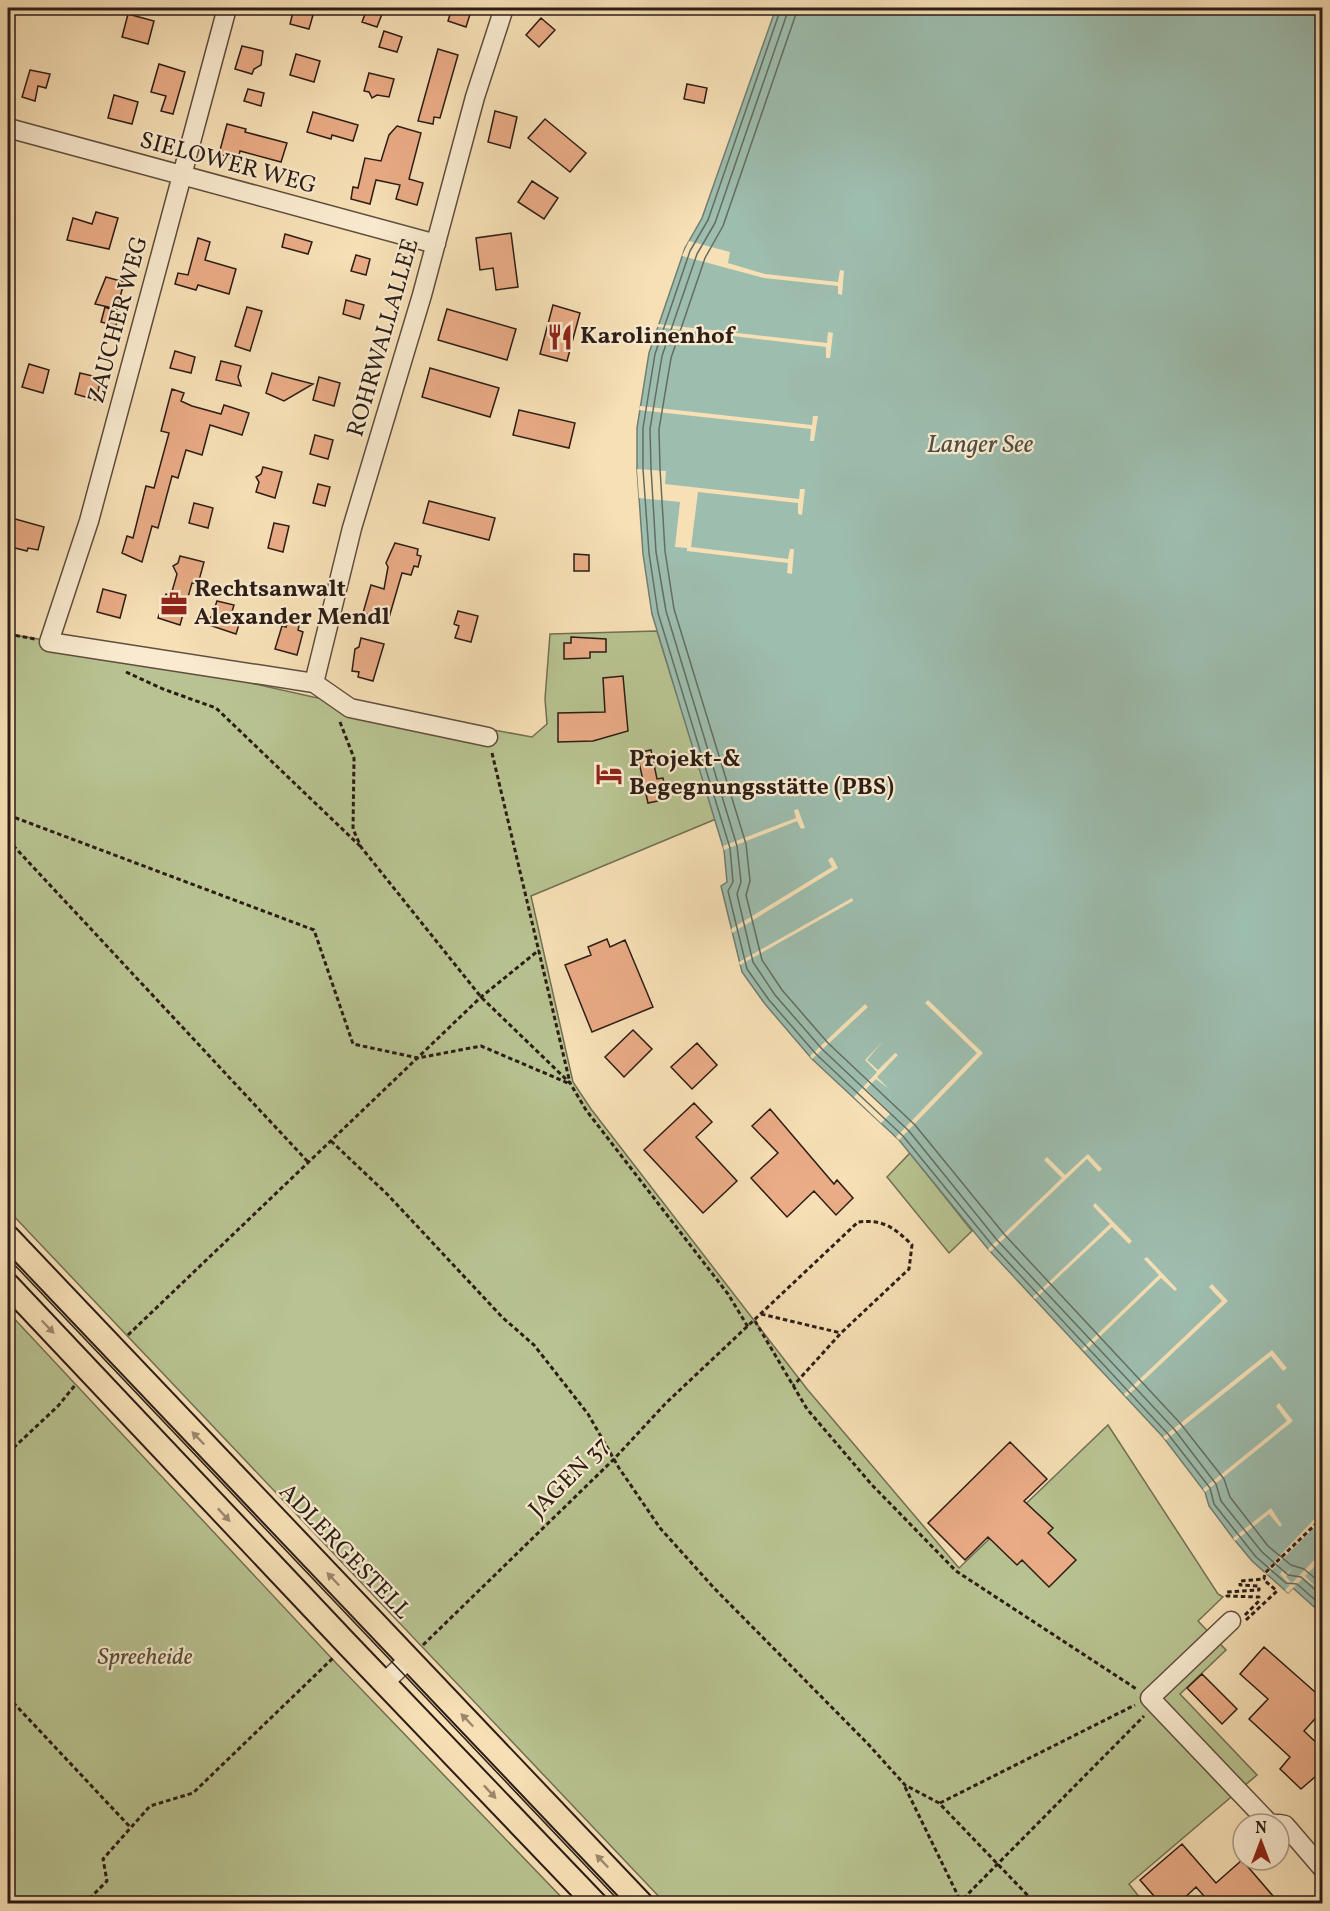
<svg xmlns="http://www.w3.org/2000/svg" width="1330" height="1911" font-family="Vollkorn,serif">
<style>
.green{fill:#b8c391;stroke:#727054;stroke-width:1.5}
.water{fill:#9dbdae;stroke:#707d71;stroke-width:1.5}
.pier{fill:#f7e0b6}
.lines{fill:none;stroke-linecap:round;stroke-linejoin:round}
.shore{stroke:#646d62;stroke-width:1.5}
.building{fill:#eaac86;stroke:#2c1d16;stroke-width:1.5}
.minor-casing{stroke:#5f4e3e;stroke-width:21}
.major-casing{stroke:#2c1d16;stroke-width:26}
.path{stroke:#2c1d16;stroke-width:3;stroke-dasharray:4.5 3;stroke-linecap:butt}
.minor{stroke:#faebd0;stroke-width:18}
.major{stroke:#f7e0b6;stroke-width:22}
.tram{stroke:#2c1d16;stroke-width:1.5}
.oneway{fill:#9c886e}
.labels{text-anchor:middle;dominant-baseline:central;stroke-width:4.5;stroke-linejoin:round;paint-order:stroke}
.street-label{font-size:24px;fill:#2c1d16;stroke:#faebd0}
.poi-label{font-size:24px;font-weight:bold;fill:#2c1d16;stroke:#faebd0;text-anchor:start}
.park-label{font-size:24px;font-style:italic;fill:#564f3b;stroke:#faebd0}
.water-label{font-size:26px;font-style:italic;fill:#4e4d44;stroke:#faebd0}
</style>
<rect width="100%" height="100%" fill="#f7e0b6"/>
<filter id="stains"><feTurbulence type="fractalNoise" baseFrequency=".00333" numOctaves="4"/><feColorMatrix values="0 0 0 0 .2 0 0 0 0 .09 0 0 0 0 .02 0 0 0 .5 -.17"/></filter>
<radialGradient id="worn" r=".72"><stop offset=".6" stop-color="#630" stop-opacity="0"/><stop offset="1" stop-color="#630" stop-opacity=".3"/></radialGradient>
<path class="green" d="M657,631L716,819L531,896L573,1082L591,1109L807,1389L959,1568L1108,1425L1218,1594L1223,1597L1198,1621L1226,1650L1180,1694L1257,1775L1129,1884L1144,1903H665L8,1210V634L109,651L313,697L532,737L547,724L545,699L550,634Z
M910,1153L972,1231L949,1253L887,1177Z
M8,1312L336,1663L567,1903H8Z"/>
<path class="water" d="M776,8H1322V1614L1293,1588L1288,1593L1252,1561L1233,1538L1209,1506L1205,1492L1163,1437L988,1249L899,1140L812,1059L765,1004L742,972L721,886L727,882L724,850L652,614L643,554L637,469V428L649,353L685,248L702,218Z"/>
<path class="pier" d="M689,241L730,252L728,263L765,274L838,282L840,270L844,271L842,295L838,294V286L764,278L682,256Z
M658,324L827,343L828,332L833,333L830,358H826V347L657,327Z
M640,406L812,425L813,416H818L814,441H810L811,429L639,410Z
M637,469L666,471L665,484L799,499L800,489H805L802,515L798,514V503L698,492L691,547L788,559L790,549H794L792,574L787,573L788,563L687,551V548L675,547L680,502L639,498Z
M798,809L805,828L801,829L797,821L724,850L723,846L796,818L794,810Z
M832,857L838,868L732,933L731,929L832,867L828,860Z
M852,898L853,901L740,965L739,962Z
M928,1000L983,1053L899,1140L896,1137L977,1053L925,1003Z
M865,1004L868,1007L812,1059L810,1056Z
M883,1041L867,1060L878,1070L895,1053L898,1055L877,1077L889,1089L876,1079L866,1089L891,1113L881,1123L854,1097L877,1072L865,1060Z
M1088,1154L1102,1169L1099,1172L1087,1159L990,1252L988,1249L1062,1178L1044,1160L1047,1157L1065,1175Z
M1095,1203L1132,1241L1129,1244L1112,1227L1035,1299L1033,1297L1110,1224L1093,1206Z
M1147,1257L1177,1289L1175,1291L1161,1278L1085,1351L1082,1349L1159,1275L1144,1259Z
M1212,1284L1228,1301L1126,1397L1124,1394L1222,1301L1209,1287Z
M1272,1350L1287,1368L1283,1371L1271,1356L1166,1440L1163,1437Z
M1279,1403L1293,1421L1205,1492L1203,1489L1287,1421L1276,1406Z
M1271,1508L1282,1525L1280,1527L1269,1514L1235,1541L1233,1538Z
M1322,1511V1520L1267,1575L1264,1572Z
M1322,1552V1562L1321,1561L1316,1565L1322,1573L1315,1566L1305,1576L1317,1588L1303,1578L1288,1593L1285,1590L1290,1585L1280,1574L1282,1571L1286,1574L1292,1568L1286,1577L1292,1583Z"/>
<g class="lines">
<path class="shore" d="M781,8L708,220L690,251L655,354L643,428V469L649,553L658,613L730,848L733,882L728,891L747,969L769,1000L816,1054L903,1136L992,1245L1168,1434L1210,1488L1214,1504L1256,1557L1286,1583L1297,1584L1322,1606
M789,8L715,223L697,254L662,356L650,429L651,468L656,552L666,611L737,846L741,882L737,894L753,962L775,995L822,1049L909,1131L997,1240L1174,1429L1216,1484L1221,1501L1262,1552L1288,1575L1301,1577L1322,1596
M798,8L723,226L705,258L671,358L659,429L660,468L665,551L674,609L746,844L750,881L746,895L762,960L782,990L828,1043L915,1125L1004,1234L1180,1423L1224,1479L1230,1497L1268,1546L1291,1565L1304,1569L1322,1584"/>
</g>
<path class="building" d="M294,8H315L309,29L290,24Z
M452,8H472L466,27L448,21Z
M367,9L382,14L377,27L362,22Z
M128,14L154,21L148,44L122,37Z
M541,18L555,30L539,47L526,35Z
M384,31L402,37L397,52L379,47Z
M242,46L263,51L261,65L254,69L252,74L235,69Z
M438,49L458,55L440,118L434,117L433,124L418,121Z
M296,54L320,61L314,82L290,75Z
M159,64L185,72L173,114L161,111L166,96L151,92Z
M30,70L50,74L46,88L38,86L35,101L22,97Z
M369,73L394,79L389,97L377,95L372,98L369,92L364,91Z
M687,84L707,88L704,103L684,99Z
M248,89L264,93L261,106L244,101Z
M114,95L138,102L132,124L108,118Z
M495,111L517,117L510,148L488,142Z
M313,112L358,125L353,141L332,135L331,139L307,132Z
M545,119L586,153L570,172L528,138Z
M227,124L246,129L245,132L287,143L281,162L240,151L238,159L219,154Z
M397,126L421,133L409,179L423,183L417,205L396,199L400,185L376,180L370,204L351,199L353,187L358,188L365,158L381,161L389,135Z
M532,181L558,198L544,219L518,202Z
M96,212L118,218L109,249L67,240L73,218L92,224Z
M511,233L518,287L496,290L493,268L480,270L476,238Z
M285,234L312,242L308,254L282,247Z
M198,238L210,242L205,260L236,269L229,294L198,285L196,290L175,284L178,273L188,275Z
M356,255L370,259L366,275L351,271Z
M106,277L124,282L117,309L95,304Z
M346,300L364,305L360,319L343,314Z
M553,305L580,313L567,361L540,354Z
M105,307L119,313L116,326L101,322Z
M247,307L262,311L250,351L235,346Z
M447,309L516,329L507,360L438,340Z
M175,351L195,357L191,373L170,368Z
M221,361L241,366L238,377L241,386L216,380Z
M29,364L49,370L43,393L22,387Z
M430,368L499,388L490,417L422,397Z
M80,373L101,378L96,400L75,394Z
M272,373L286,377L313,384L284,401L266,393Z
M319,377L340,383L334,406L313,400Z
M172,389L184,393L181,401L192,406L221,414L224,405L249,413L242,435L210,425L202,455L186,450L178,478L172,476L158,528L152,526L142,562L122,553L127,536L133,538L146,486L154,488L169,433L161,431Z
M519,410L575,423L569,448L513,435Z
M315,435L333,440L328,459L310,454Z
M263,467L282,472L275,498L256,492L259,482L256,477L261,474Z
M318,484L330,487L325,506L313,503Z
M429,501L495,518L489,540L423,523Z
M194,503L213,508L208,528L189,523Z
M8,517L44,527L38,550L28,548L27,551L11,547L12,543L8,542Z
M274,523L289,526L283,552L268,548Z
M395,543L418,549L417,555L421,556L418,567L414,566L411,575L402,573L388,621L363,613L371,585L384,589L388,567L386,563Z
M574,554L589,555V571H574Z
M180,556L204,562L198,584L192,583L180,625L158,618L166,594L171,595L177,574L173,566L178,563Z
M103,589L126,595L120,618L97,612Z
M217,601L234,605L231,615L241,618L236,634L203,623L212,616Z
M458,611L478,616L471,642L455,638L459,626L454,624Z
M289,619L300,622L298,630L303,632L297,655L275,649L282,626L286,627Z
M571,637L606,639V652H590V658L564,659V643H571Z
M361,638L384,644L373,681L358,677L359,672L352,671L355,649L359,647Z
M623,676L628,731L593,741L558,742V713L605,712L603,678Z
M651,750L657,779L663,778L667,799L648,803L637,753Z
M607,939L610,947L625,940L653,1007L592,1032L565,965L591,955L588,947Z
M633,1030L652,1049L624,1077L605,1057Z
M697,1043L717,1065L692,1089L671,1067Z
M694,1103L712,1122L696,1137L737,1181L703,1213L644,1150Z
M770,1109L834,1184L837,1180L853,1198L836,1215L814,1191L787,1217L751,1178L778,1153L752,1126Z
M1010,1442L1047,1479L1024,1501L1053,1528L1048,1533L1076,1560L1049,1587L1022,1560L1017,1565L988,1537L965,1560L928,1523Z
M1264,1647L1323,1699V1710L1304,1731L1323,1749V1770L1301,1789L1280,1769L1290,1757L1249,1719L1268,1699L1240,1674Z
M1202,1674L1237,1709L1222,1724L1187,1688Z
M1182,1844L1216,1883L1242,1860L1280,1904H1211L1196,1887L1178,1904H1161L1140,1880Z"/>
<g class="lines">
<g class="minor-casing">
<path id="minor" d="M227,8L89,521L49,642L314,683L350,708L488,737
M8,128L436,244
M314,683L352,528L422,295L475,97L504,8
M1231,1621L1150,1698L1269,1823L1275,1824
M385,1682L409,1659
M1279,1824L1285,1825L1322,1868"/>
</g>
<g class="major-casing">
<path id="major" d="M8,1237L642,1904
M8,1285L347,1644L596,1904"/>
</g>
<path class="path" d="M8,634L35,639
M126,672L163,689L216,708L360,846
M340,722L354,758L353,829L361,847L481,997L570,1083L586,1110L728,1294L748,1327
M492,753L570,1083
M8,815L314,930L353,1044L418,1058L481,1046L568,1083
M8,840L309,1163
M331,1141L388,1195L502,1317L534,1345L588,1414L619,1468L660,1528L714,1588L869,1745L905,1785L939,1803L1036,1904
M761,1314L841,1333
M755,1321L807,1409L872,1485L956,1571L1138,1690
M128,1335L481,997L539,950
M8,1453L58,1406L76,1384
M1245,1615L1259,1601V1597L1227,1596V1592L1259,1590V1586L1240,1585V1581L1264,1579L1265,1573L1322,1518
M1246,1620L1277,1591L1264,1580
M423,1645L614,1459L666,1403L858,1222C883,1219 895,1228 912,1245L909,1269L841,1333L793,1386
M8,1697L131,1828
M905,1787L962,1904
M940,1803L1135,1705
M84,1904L107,1881L103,1859L150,1806L193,1793L333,1658
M958,1904L1144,1716"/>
<use href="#minor" class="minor"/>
<use href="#major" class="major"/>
<path class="tram" d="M8,1258L622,1904"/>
</g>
<defs><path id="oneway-solid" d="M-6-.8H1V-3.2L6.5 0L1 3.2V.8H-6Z" transform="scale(1.5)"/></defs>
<g class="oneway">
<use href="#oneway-solid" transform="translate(48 1327) rotate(46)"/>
<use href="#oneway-solid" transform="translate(198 1438) rotate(-134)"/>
<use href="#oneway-solid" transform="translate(224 1515) rotate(47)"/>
<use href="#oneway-solid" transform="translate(333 1579) rotate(-134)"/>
<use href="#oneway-solid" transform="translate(467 1720) rotate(-134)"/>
<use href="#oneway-solid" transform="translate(490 1792) rotate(47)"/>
<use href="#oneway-solid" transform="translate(602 1861) rotate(-134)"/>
</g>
<defs>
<g id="restaurant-bare" transform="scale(2.07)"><path d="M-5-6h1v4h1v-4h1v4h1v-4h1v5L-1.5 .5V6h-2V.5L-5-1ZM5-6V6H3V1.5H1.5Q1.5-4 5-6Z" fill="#8f2418" stroke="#faebd0" stroke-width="2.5" paint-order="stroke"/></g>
<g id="office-bare" transform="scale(2.07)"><path d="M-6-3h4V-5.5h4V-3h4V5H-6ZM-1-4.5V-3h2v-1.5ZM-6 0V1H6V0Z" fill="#8f2418" stroke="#faebd0" stroke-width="2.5" paint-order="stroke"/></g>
<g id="hotel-bare" transform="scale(2.07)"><path d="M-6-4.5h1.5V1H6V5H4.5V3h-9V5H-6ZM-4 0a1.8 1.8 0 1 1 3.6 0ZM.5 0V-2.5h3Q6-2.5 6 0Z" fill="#8f2418" stroke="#faebd0" stroke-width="2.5" paint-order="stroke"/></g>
</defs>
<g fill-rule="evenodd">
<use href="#restaurant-bare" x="560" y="337"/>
<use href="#office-bare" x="174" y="604"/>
<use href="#hotel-bare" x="609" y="774"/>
</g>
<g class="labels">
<g class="street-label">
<text transform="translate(228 164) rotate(15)">SIELOWER WEG</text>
<text transform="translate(119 320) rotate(-75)">ZAUCHER WEG</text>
<text transform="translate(384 338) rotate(-74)">ROHRWALLALLEE</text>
<text transform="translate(570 1478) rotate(-45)">JAGEN 37</text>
<text transform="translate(344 1552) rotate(46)">ADLERGESTELL</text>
</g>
<g class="poi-label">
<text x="580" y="337">Karolinenhof</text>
<text x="194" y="590">Rechtsanwalt<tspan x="194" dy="28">Alexander Mendl</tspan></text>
<text x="629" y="760">Projekt-&amp;<tspan x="629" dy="28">Begegnungsstätte (PBS)</tspan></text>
</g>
<g class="park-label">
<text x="145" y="1658">Spreeheide</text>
</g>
<g class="water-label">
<text x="980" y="445">Langer See</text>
</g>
</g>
<rect width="1330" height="1911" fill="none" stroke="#f7e0b6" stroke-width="30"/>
<rect x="9" y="9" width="1312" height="1893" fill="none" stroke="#2c1d16" stroke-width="3"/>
<rect x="15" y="15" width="1300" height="1881" fill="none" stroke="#2c1d16" stroke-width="1.5"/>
<g transform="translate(1261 1842)"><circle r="28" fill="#faebd0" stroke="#a89986" stroke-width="1.5"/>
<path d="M0-4.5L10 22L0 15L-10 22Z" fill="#8f2418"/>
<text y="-9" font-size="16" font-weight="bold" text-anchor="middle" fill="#2c1d16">N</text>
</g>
<rect width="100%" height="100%" filter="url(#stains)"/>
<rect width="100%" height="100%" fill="url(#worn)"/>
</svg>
